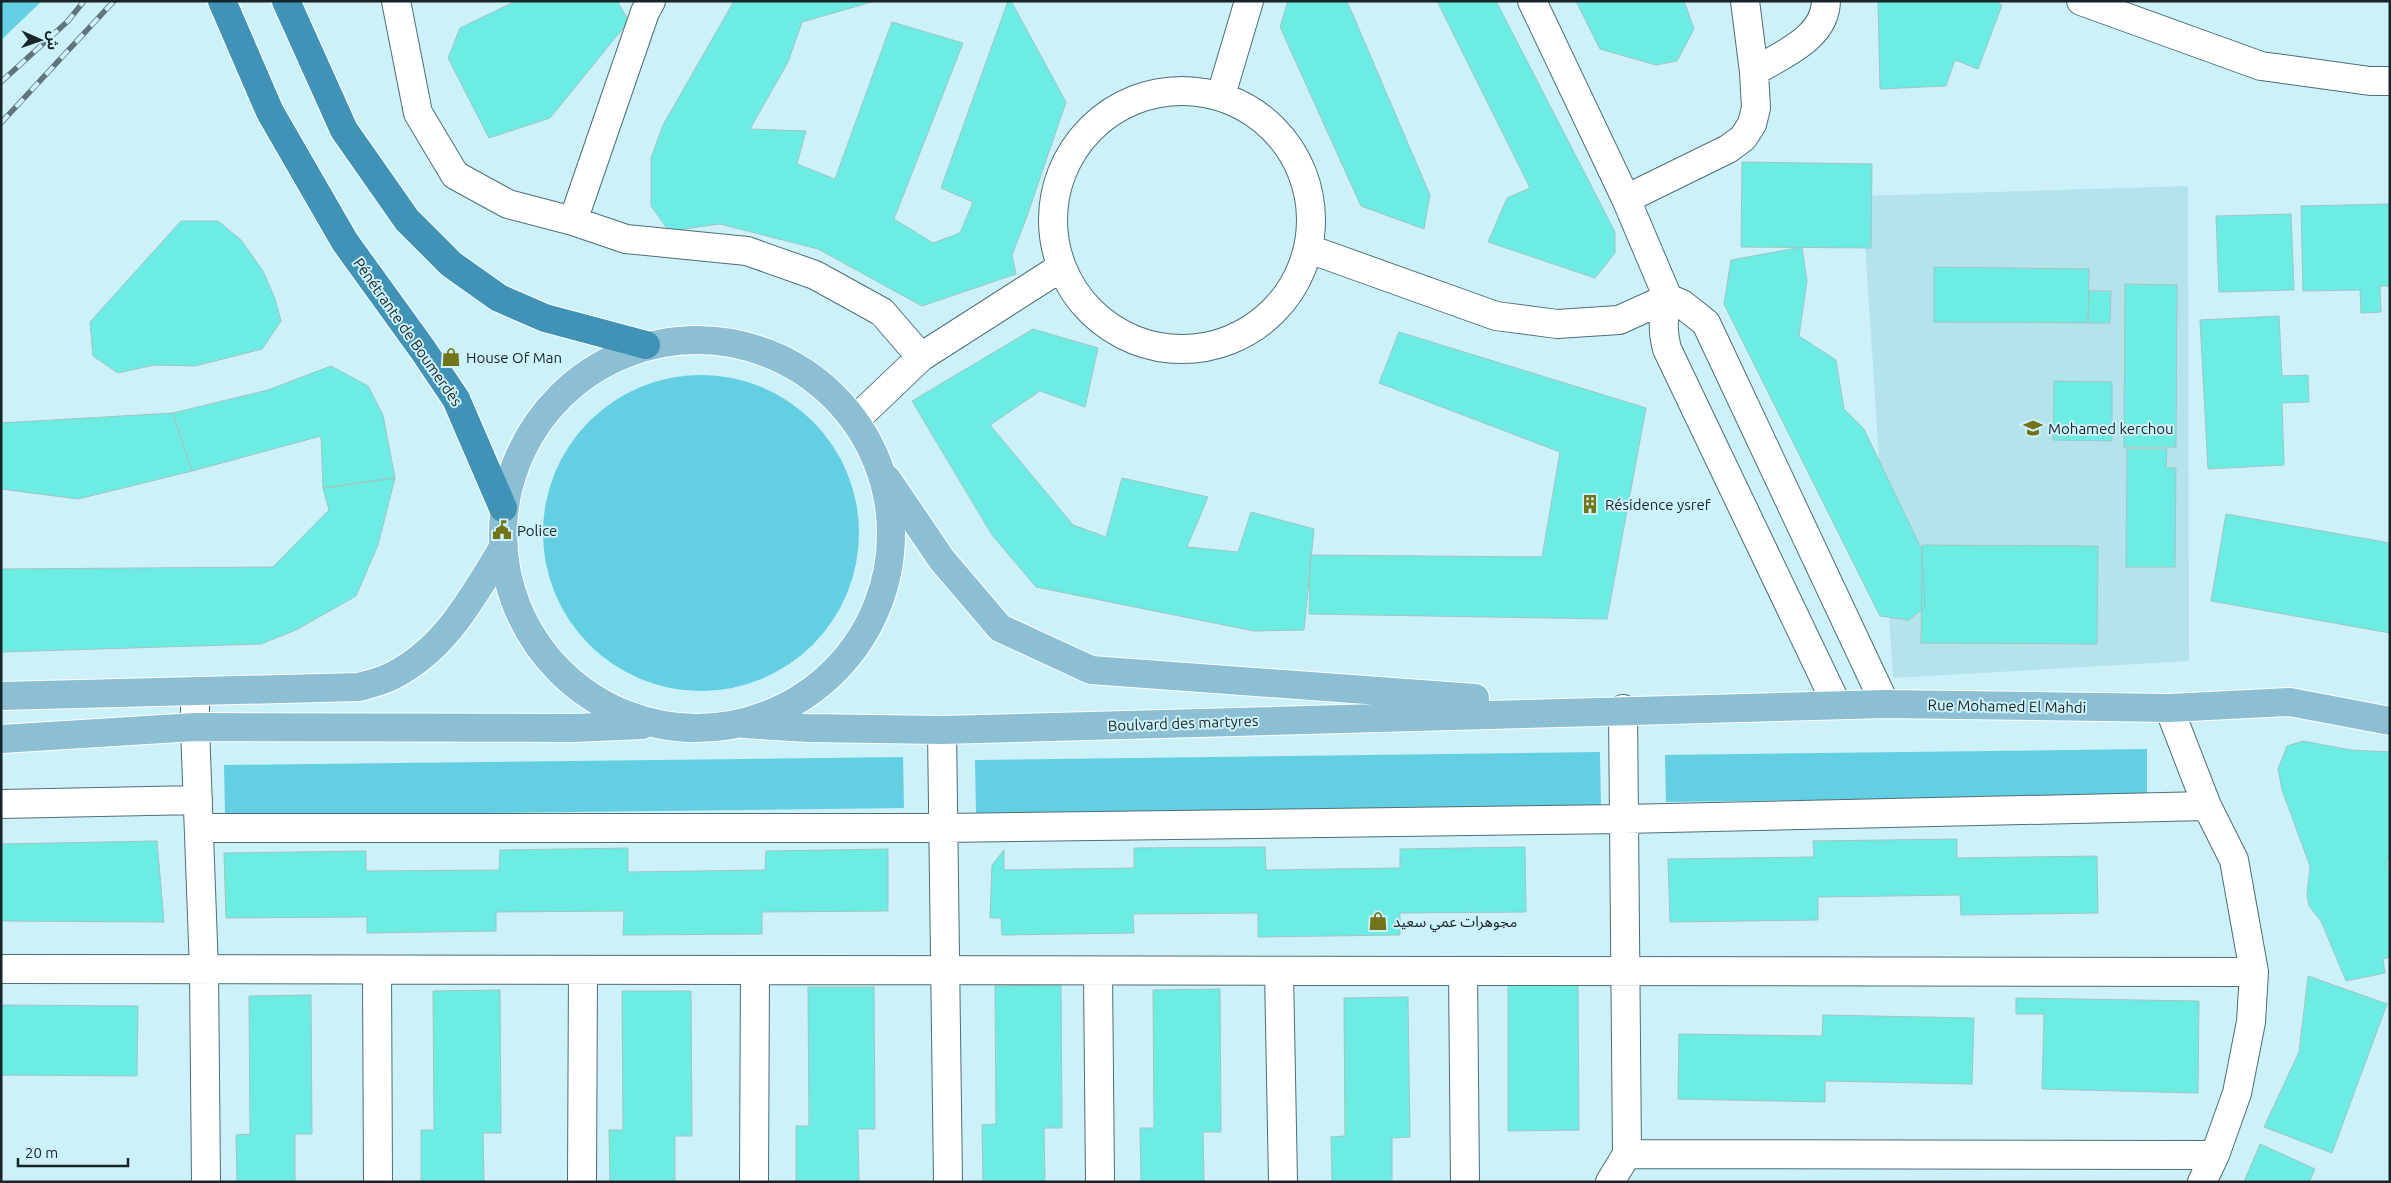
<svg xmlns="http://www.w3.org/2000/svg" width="2391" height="1183" font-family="Ubuntu,'Noto Sans Arabic',sans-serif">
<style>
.built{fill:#b5e3ec}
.green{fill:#64cfe2}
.building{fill:#6dece4;stroke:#a1c5c2}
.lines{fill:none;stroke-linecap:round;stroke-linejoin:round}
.minor-casing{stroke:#4d6f75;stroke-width:30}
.major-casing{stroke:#fff;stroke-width:30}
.highway-casing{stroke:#fff;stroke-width:30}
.minor{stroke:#fff;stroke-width:28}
.major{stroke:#8cbed4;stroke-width:28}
.highway{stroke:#4093b7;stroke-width:28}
.rail-casing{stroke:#5e757a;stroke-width:5.5}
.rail{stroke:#ccf1f8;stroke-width:4;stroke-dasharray:11;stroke-linecap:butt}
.labels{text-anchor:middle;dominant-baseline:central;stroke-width:4;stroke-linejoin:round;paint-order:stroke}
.street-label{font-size:15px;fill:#172528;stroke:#ccf1f8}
.poi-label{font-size:15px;fill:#172528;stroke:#ccf1f8;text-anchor:start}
</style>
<rect width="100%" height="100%" fill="#ccf1f8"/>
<path class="built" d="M2188,186L2189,661L1893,678L1862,196Z"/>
<path class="green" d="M1,1H42L1,40Z
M543 533a158 158 0 1 1 316 0a158 158 0 1 1-316 0Z
M2147,749V796L1666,802L1665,755Z
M1600,752L1601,805L976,813L975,760Z
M903,757L904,808L225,816L224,765Z"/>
<path class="building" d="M516,1H617L629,21L550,118L489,138L448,58L460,28Z
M734,1H875L802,22L788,62L750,129L806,131L797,164L835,179L892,22L963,43L894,219L933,243L960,233L973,202L941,188L1008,1H1011L1066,102L1026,219L1012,255L1016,274L922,306L818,249L720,224L669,231L651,206V158L663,125Z
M1288,1H1347L1430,195L1424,229L1361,206L1280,27Z
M1437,1H1496L1615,232V253L1595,278L1488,242L1507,198L1530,188Z
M1576,1H1684L1694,29L1677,61L1656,65L1600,49Z
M1878,1H1993L2002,5L1978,69L1955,60L1946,86L1880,89Z
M1742,162L1872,164L1871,248L1741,247Z
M2390,204V286H2380L2381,312L2361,313L2360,290L2303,291L2301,206Z
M2291,214L2294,290L2219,292L2216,216Z
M181,221H218L241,240L263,271L275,299L281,321L262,349L195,366L154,365L118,373L93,356L90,322Z
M1802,247L1807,281L1799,336L1836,360L1844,409L1864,429L1922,550L1925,607L1909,620L1880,616L1724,304L1731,260Z
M1934,267L2089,269L2088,323L1934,322Z
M2125,284L2177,285L2176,447H2124Z
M2089,291H2111L2110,323H2088Z
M2279,316L2282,376L2308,375L2309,402L2282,403L2284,465L2208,469L2200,320Z
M1033,329L1098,348L1085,407L1040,391L990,425L1073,525L1106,537L1122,478L1208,497L1187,547L1238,552L1251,512L1314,529L1304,630L1254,631L1036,587L992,535L912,401Z
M1399,332L1646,408L1607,619L1309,614L1310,555L1542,557L1560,452L1379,383Z
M331,366L368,386L383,415L395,478L323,488L321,436L192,471L173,413L268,390Z
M2054,381L2112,382V441L2053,440Z
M173,413L192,471L78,499L1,489V423Z
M2127,449H2167L2166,468H2176L2175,567H2126Z
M395,478L378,545L356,596L296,630L261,644L1,652V569L273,567L329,510L323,488Z
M2226,514L2390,543V633L2211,601Z
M1922,545L2098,546L2097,644L1921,643Z
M2303,741L2351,750L2390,752V855L2387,863L2390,876V957L2383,959L2385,973L2346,981L2321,921L2309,906L2307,895L2310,866L2282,790L2278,769L2287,746Z
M1957,839V858L2097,856L2098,913L1961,915L1960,895L1818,897V920L1670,922L1668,859L1814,857L1813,841Z
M157,841L164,922L1,921V844Z
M1265,847L1266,870L1400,868V849L1525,847L1526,912L1400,913V935L1258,937V913L1133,914L1134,933L1002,935L1001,918H990L992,865L1004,850V870L1134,868V848Z
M628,848V872L765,870L766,851L888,849V911L762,912V934L623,935L624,911L496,912V931L367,933V917L226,918L224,853L366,851V871L499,870L500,850Z
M2308,976L2387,1004L2332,1153L2264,1127L2299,1052Z
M1508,984H1578L1579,1130L1508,1131Z
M1061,985L1062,1128H1044L1045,1182H983L982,1125L996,1124L995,986Z
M808,987H874L875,1129H858L859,1182H796V1126H809Z
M1220,989L1221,1132H1203L1204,1182H1141L1140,1128H1154L1153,990Z
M500,990L501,1133H483L484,1182H421V1130H434L433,991Z
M622,991H691L692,1136H675V1182H610L609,1130H623Z
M311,995L312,1134H295V1182H237L236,1135L250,1134L249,996Z
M1408,997L1410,1137L1392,1138V1182H1332L1331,1137L1345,1136L1344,998Z
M2016,998L2199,1001L2198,1093L2042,1089L2044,1014H2016Z
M1,1005L138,1006L137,1076L1,1075Z
M1823,1015L1974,1018L1972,1084L1825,1081V1102L1678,1099L1679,1034L1822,1036Z
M2260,1144L2315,1169L2309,1182H2244Z"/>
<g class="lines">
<g class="minor-casing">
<path id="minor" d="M396,1L418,113L455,175L508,204L573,221L626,239L747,251L815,275L882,312L921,357
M1532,1L1626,199L1668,298C1663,317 1662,330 1667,349L1837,705
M2081,1L2261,66L2370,81H2390
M1754,72C1782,54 1825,39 1826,1
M1053 220a129 129 0 1 1 258 0a129 129 0 1 1-258 0Z
M1221,95L1249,1
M1626,199L1728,149L1743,138L1752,124L1756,108L1754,72L1745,1
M573,221L645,12L651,1
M1309,249L1496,316L1557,324L1619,320L1668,298L1682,304L1706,323L1885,704
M855,420L921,357L1060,268
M195,691V727L204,970L206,1182
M2169,708L2207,806L2234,860L2254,972L2251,1022L2237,1093L2215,1155L2202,1182
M942,730L948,1182
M1,804L198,800
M200,828H943L1624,819L2207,806
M1,969L2254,972
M377,970L378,1182
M1098,971L1100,1182
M1279,971L1283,1182
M1463,971L1465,1182
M1627,1154L2215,1155
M582,1182L583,970
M754,1182L755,970
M1610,1182L1627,1154L1623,709"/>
</g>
<g class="major-casing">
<path id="major" d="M503 534a194 194 0 1 1 388 0a194 194 0 1 1-388 0Z
M887,479L942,560L1000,628L1091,670L1475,698
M1,696L359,687C370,684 382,681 392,676C447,648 473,596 504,546
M744,724L808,728L942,730L1885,704L2169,708L2290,702L2390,721
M1,739L195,727L574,728L642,725"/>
</g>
<g class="highway-casing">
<path id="highway" d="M222,1L270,112L345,242L423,350L456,399L503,508
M286,1L344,130L407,220L451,264L499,298L545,318L646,345"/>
</g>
<use href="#minor" class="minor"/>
<use href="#major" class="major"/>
<use href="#highway" class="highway"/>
<g class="rail-casing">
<path id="rail" d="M1,82L68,21L84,1
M1,123L114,1"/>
</g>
<use href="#rail" class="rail"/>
</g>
<defs>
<g id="shop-bare" transform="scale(1.5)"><path d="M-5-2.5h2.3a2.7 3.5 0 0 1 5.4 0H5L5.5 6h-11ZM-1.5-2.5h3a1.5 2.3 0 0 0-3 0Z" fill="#737319" stroke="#ccf1f8" stroke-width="2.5" paint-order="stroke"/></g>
<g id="school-bare" transform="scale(1.5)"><path d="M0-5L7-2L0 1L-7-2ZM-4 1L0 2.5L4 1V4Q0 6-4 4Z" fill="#737319" stroke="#ccf1f8" stroke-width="2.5" paint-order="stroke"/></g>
<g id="building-bare" transform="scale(1.5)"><path d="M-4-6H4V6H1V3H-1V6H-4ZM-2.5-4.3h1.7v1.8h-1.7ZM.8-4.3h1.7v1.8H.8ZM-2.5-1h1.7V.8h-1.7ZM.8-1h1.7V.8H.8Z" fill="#737319" stroke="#ccf1f8" stroke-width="2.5" paint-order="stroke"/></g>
<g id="civic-bare" transform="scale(1.5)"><path d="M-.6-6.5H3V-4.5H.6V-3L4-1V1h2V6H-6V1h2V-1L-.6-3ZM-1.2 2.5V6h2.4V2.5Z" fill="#737319" stroke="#ccf1f8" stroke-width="2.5" paint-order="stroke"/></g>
</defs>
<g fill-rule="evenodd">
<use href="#shop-bare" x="451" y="357"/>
<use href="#school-bare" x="2033" y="428"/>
<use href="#building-bare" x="1590" y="504"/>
<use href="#civic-bare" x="502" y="530"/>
<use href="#shop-bare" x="1378" y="921"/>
</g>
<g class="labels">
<g class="street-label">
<text transform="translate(408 332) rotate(55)">Pénétrante de Boumerdès</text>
<text transform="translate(2007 706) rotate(1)">Rue Mohamed El Mahdi</text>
<text transform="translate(1183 723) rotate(-2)">Boulvard des martyres</text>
</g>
<g class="poi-label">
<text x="466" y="357">House Of Man</text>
<text x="2048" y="428">Mohamed kerchou</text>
<text x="1605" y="504">Résidence ysref</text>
<text x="517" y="530">Police</text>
<text x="1393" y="921">مجوهرات عمي سعيد</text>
</g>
</g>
<rect width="2391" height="1183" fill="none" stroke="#172528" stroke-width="5"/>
<g transform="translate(40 40) rotate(92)" stroke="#ccf1f8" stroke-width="4" paint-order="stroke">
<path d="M0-4L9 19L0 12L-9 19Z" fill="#172528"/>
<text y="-8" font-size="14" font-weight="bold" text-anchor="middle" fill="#172528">ش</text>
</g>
<path d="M18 1158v8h110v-8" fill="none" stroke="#172528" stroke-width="2.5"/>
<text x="25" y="1158" font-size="15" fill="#172528" stroke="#ccf1f8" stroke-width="4" paint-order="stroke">20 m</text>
</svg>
